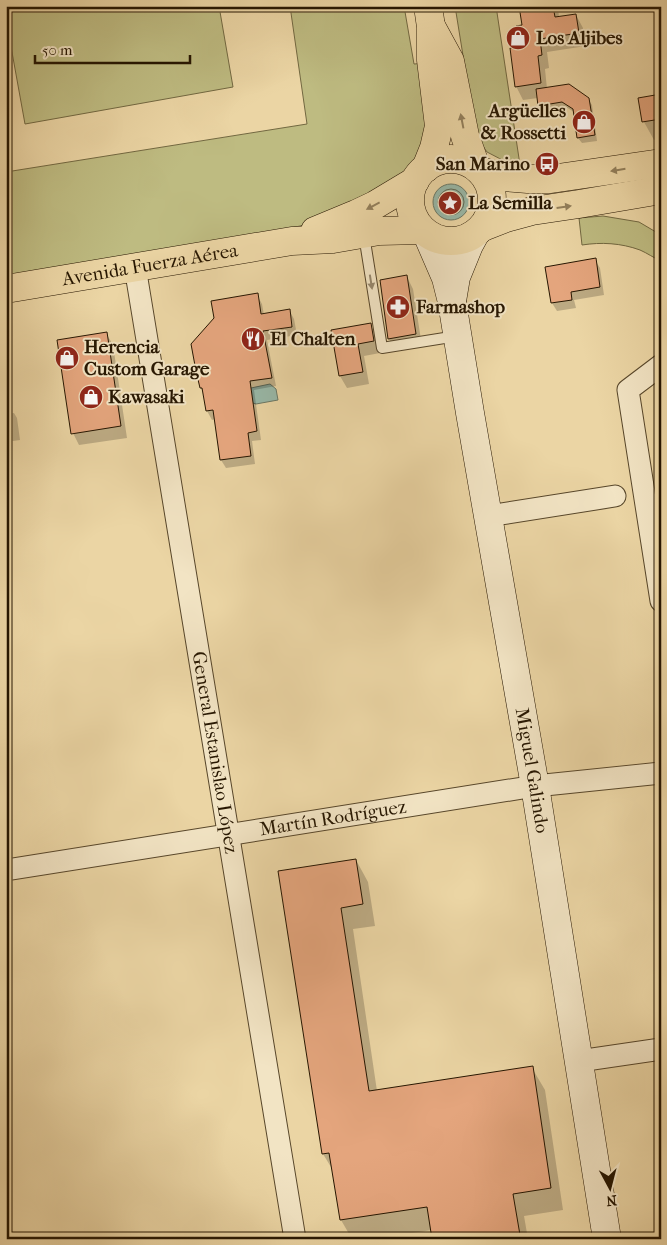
<svg xmlns="http://www.w3.org/2000/svg" width="667" height="1245" font-family="'IM FELL French Canon',serif">
<style>
.green{fill:#bebb81;stroke:#726841}
.water{fill:#98b8a8;stroke:#6a7765}
.shadow{fill:#0003}
.lines{fill:none;stroke-linecap:round;stroke-linejoin:round}
.shore{stroke:#5f6754;stroke-width:1}
.building{fill:#e4a57d;stroke:#261601}
.lane-casing{stroke:#57462a;stroke-width:12}
.street-casing{stroke:#57462a;stroke-width:23}
.secondary-casing{stroke:#261601;stroke-width:29}
.primary-casing{stroke:#261601;stroke-width:29}
.lane{stroke:#f2e4c4;stroke-width:10}
.street{stroke:#f2e4c4;stroke-width:21}
.secondary{stroke:#f2e4c4;stroke-width:28}
.primary{stroke:#ebd5a4;stroke-width:28}
.oneway{fill:#927f5b}
.oneway2{fill:#96876c}
.labels{text-anchor:middle;dominant-baseline:central;stroke-width:4;stroke-linejoin:round;paint-order:stroke}
.poi-label{font-size:19px;font-weight:bold;fill:#261601;stroke:#f2e4c4;text-anchor:start}
.street-label{font-size:19px;fill:#261601;stroke:#f2e4c4}
</style>
<rect width="100%" height="100%" fill="#ebd5a4"/>
<filter id="stains"><feTurbulence type="fractalNoise" baseFrequency=".004" numOctaves="4"/><feColorMatrix values="0 0 0 0 .2 0 0 0 0 .09 0 0 0 0 .02 0 0 0 .5 -.17"/></filter>
<radialGradient id="worn" r=".72"><stop offset=".6" stop-color="#630" stop-opacity="0"/><stop offset="1" stop-color="#630" stop-opacity=".3"/></radialGradient>
<path class="green" d="M6,6H219L233,87L25,124L6,19Z
M290,6H404L414,64L429,63L431,94L419,162L401,183L351,210L300,226L253,236L6,278V172L307,124Z
M455,6H496L520,165H512L487,152L476,136Z
M603,216L639,222L661,235V261C654,258 647,253 640,250C621,243 601,242 582,245L579,218Z"/>
<path class="water" d="M433 202a18 18 0 1 1 36 0a18 18 0 1 1-36 0Z
M270,384L276,389L278,400L256,404L249,402L247,392L251,388Z"/>
<path class="shadow" d="M535,6H558L559,18L576,15L583,28L586,46L547,52L549,68L545,69L547,89L588,99L592,105L597,141L582,143L578,138L574,112L566,107L542,111L539,105L538,98L523,100L516,86L523,26Z
M661,95V138L654,140L644,122L640,99Z
M595,260L600,268L604,295L574,300L576,308L557,311L552,303Z
M407,277L413,289L422,346L396,351L389,339Z
M257,295L262,304L264,315L289,310L294,319L297,335L267,340L276,386L254,390L261,440L252,441L255,464L226,468L221,460L215,419L212,420L207,411L204,394L201,388Z
M370,324L377,336L380,353L364,356L369,384L347,388L340,376L333,331Z
M106,333L113,345L127,438L79,445L73,433Z
M14,413L17,418L20,440L6,442V414Z
M356,860L368,882L375,926L353,929L377,1091L532,1068L545,1090L563,1210L524,1216L528,1239H433L432,1230L373,1239H352L341,1220L334,1172L323,1154L280,872Z"/>
<g class="lines">
<path class="shore" d="M438 202a13 13 0 1 1 26 0a13 13 0 1 1-26 0Z"/>
</g>
<path class="building" d="M519,6H553L555,17L576,14L579,33L540,39L542,55L538,56L541,83L515,87L510,48L518,47L516,26L522,25Z
M569,84L589,98L595,135L577,138L573,109L562,102L538,106L536,89Z
M661,94V119L642,122L638,98Z
M596,258L600,287L571,292L572,300L551,303L545,267Z
M407,275L416,334L388,339L380,280Z
M258,293L261,314L290,309L292,327L263,331L272,378L250,381L257,431L248,433L251,456L220,460L213,410L206,411L202,388H200L196,371L191,344L214,318L211,301Z
M371,323L374,341L358,344L363,372L339,376L331,330Z
M107,332L121,426L71,434L57,340Z
M356,859L363,904L341,908L369,1091L533,1066L551,1188L513,1194L520,1235L496,1239L495,1234L464,1239H432L427,1207L340,1220L329,1153L322,1154L278,871Z"/>
<g class="lines">
<g class="lane-casing">
<path id="lane" d="M364,235L382,348L457,336"/>
</g>
<g class="street-casing">
<g id="street">
<path id="s1" d="M135,267L295,1239"/>
<path d="M661,365L628,390L661,601"/>
<path d="M488,516L615,496"/>
<path id="s2" d="M6,870L535,786L661,773"/>
<path d="M579,1061L661,1049"/>
</g>
</g>
<g class="secondary-casing">
<g id="secondary">
<path id="s3" d="M427,234L446,278L452,302L470,413L535,786L607,1239"/>
<path d="M452,301L456,277L469,245L475,234"/>
</g>
</g>
<g class="primary-casing">
<g id="primary">
<path d="M432,28L450,61L465,136L476,167"/>
<circle cx="451" cy="200" r="41"/>
<path d="M426,168L434,148L439,126L431,60V27L428,6"/>
<path d="M480,171L503,177L528,179H551L661,163"/>
<path d="M483,227L506,218L532,211L579,204L661,190"/>
<path d="M315,231L356,214L375,205L415,181"/>
<path id="s4" d="M6,289L292,241L333,239L379,231L422,230"/>
</g>
</g>
<use href="#lane" class="lane"/>
<use href="#street" class="street"/>
<use href="#secondary" class="secondary"/>
<use href="#primary" class="primary"/>
</g>
<defs><path id="oneway-solid" d="M-6-.8H1V-3.2L6.5 0L1 3.2V.8H-6Z" transform="scale(1.25)"/></defs>
<g class="oneway">
<use href="#oneway-solid" transform="translate(462 121) rotate(-101)"/>
<use href="#oneway-solid" transform="translate(618 170) rotate(171)"/>
<use href="#oneway-solid" transform="translate(373 206) rotate(152)"/>
<use href="#oneway-solid" transform="translate(564 207) rotate(-8)"/>
</g>
<use class="oneway2" href="#oneway-solid" transform="translate(371 282) rotate(81)"/>
<defs>
<g id="shop-disc" transform="scale(1.25)"><circle r="9.5" fill="#8f2418" stroke="#f2e4c4"/><path d="M-5-2.5h2.3a2.7 3.5 0 0 1 5.4 0H5L5.5 6h-11ZM-1.5-2.5h3a1.5 2.3 0 0 0-3 0Z" fill="#fff"/></g>
<g id="bus-disc" transform="scale(1.25)"><circle r="9.5" fill="#8f2418" stroke="#f2e4c4"/><path d="M-5-6H5V4H4V6H2V4H-2V6H-4V4H-5ZM-3.5-4V0h7V-4ZM-3.5 1.2v1.5H-2V1.2ZM2 1.2v1.5H3.5V1.2Z" fill="#fff"/></g>
<g id="sight-disc" transform="scale(1.25)"><circle r="9.5" fill="#8f2418" stroke="#f2e4c4"/><path d="M0-6L1.8-2.2L6-1.7L2.9 1.2L3.7 5.4L0 3.3L-3.7 5.4L-2.9 1.2L-6-1.7L-1.8-2.2Z" fill="#fff"/></g>
<g id="pharmacy-disc" transform="scale(1.25)"><circle r="9.5" fill="#8f2418" stroke="#f2e4c4"/><path d="M-2-6h4v4h4v4h-4v4h-4v-4h-4v-4h4Z" fill="#fff"/></g>
<g id="restaurant-disc" transform="scale(1.25)"><circle r="9.5" fill="#8f2418" stroke="#f2e4c4"/><path d="M-5-6h1v4h1v-4h1v4h1v-4h1v5L-1.5 .5V6h-2V.5L-5-1ZM5-6V6H3V1.5H1.5Q1.5-4 5-6Z" fill="#fff"/></g>
</defs>
<g fill-rule="evenodd">
<use href="#shop-disc" x="518" y="38"/>
<use href="#shop-disc" x="584" y="122"/>
<use href="#bus-disc" x="547" y="164"/>
<use href="#sight-disc" x="450" y="203"/>
<use href="#pharmacy-disc" x="398" y="307"/>
<use href="#restaurant-disc" x="253" y="339"/>
<use href="#shop-disc" x="67" y="358"/>
<use href="#shop-disc" x="91" y="397"/>
</g>
<g class="labels">
<g class="poi-label">
<text x="536" y="38">Los Aljibes</text>
<text x="566" y="111" text-anchor="end">Argüelles<tspan x="566" dy="22">&amp; Rossetti</tspan></text>
<text x="530" y="164" text-anchor="end">San Marino</text>
<text x="468" y="203">La Semilla</text>
<text x="416" y="307">Farmashop</text>
<text x="270" y="339">El Chalten</text>
<text x="84" y="347">Herencia<tspan x="84" dy="22">Custom Garage</tspan></text>
<text x="108" y="397">Kawasaki</text>
</g>
<g class="street-label">
<text stroke="none"><textPath href="#s4" startOffset="146">Avenida Fuerza Aérea</textPath></text>
<text stroke="none"><textPath href="#s1" startOffset="492">General Estanislao López</textPath></text>
<text stroke="none"><textPath href="#s3" startOffset="548">Miguel Galindo</textPath></text>
<text stroke="none"><textPath href="#s2" startOffset="331">Martín Rodríguez</textPath></text>
</g>
</g>
<rect width="667" height="1245" fill="none" stroke="#ebd5a4" stroke-width="25"/>
<rect x="8" y="8" width="652" height="1230" fill="none" stroke="#261601" stroke-width="2.5"/>
<rect x="12" y="12" width="642" height="1220" fill="none" stroke="#261601"/>
<g transform="translate(610 1188) rotate(173)" stroke="#f2e4c4" stroke-width="4" paint-order="stroke">
<path d="M0-4L9 19L0 12L-9 19Z" fill="#261601"/>
<text y="-8" font-size="14" font-weight="bold" text-anchor="middle" fill="#261601">N</text>
</g>
<path d="M35 55v8h155v-8" fill="none" stroke="#261601" stroke-width="2.5"/>
<text x="42" y="55" font-size="15" fill="#261601" stroke="#f2e4c4" stroke-width="4" paint-order="stroke">50 m</text>
<rect width="100%" height="100%" filter="url(#stains)"/>
<rect width="100%" height="100%" fill="url(#worn)"/>
</svg>
